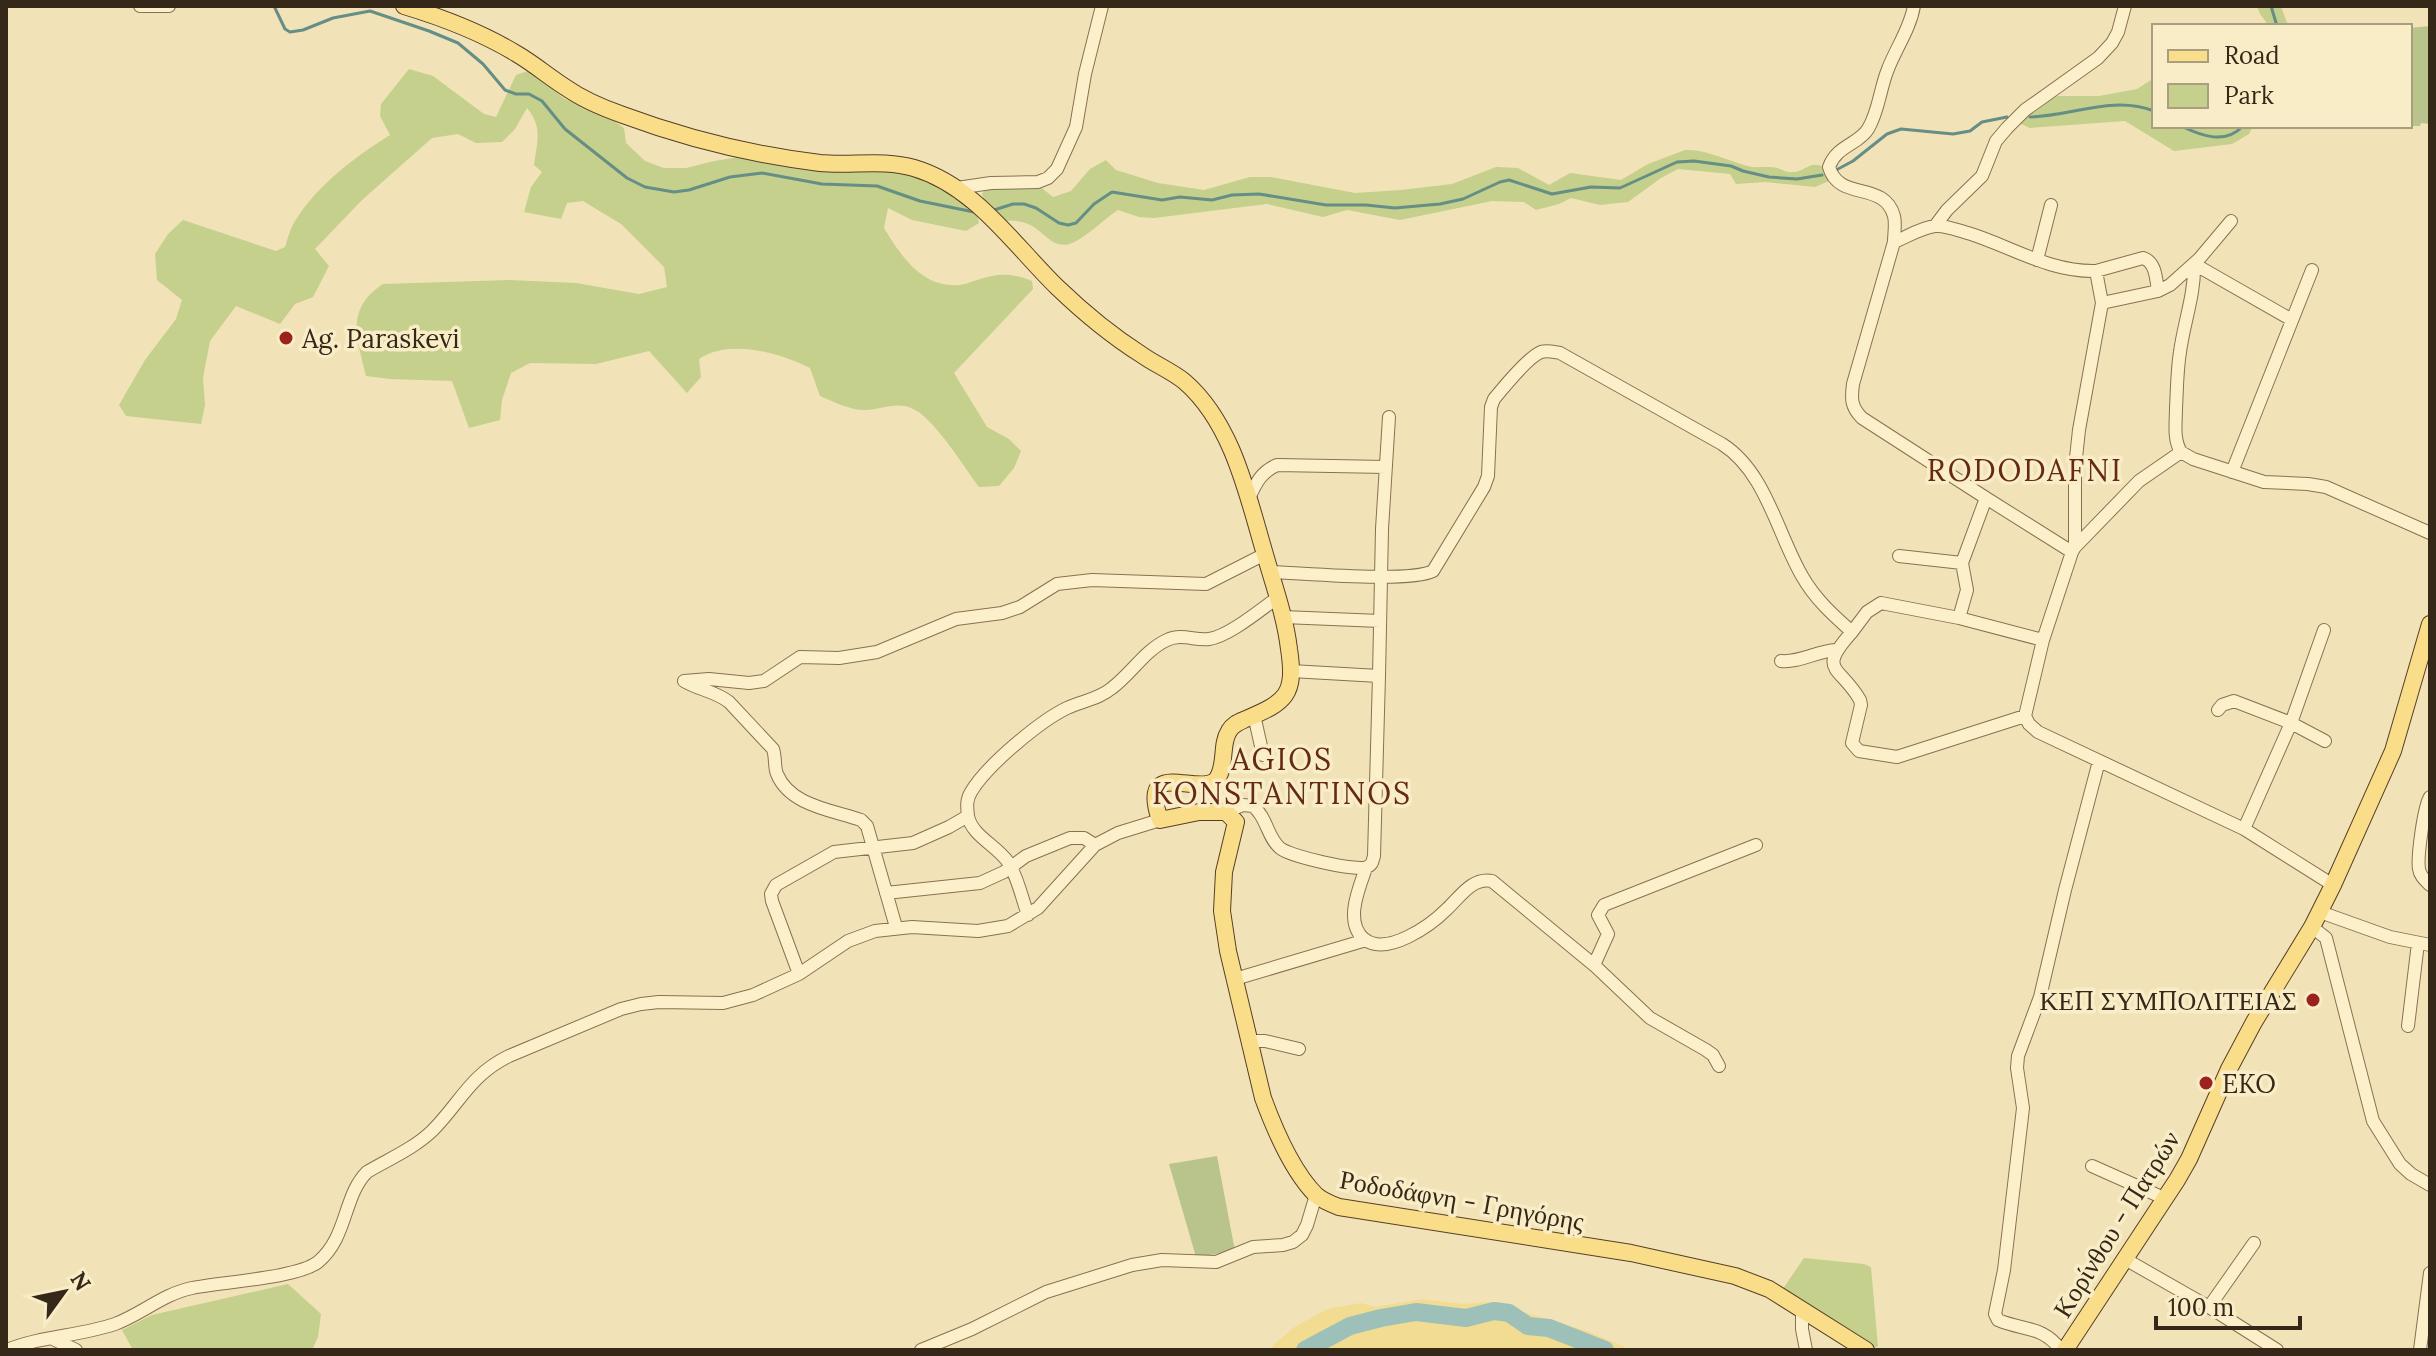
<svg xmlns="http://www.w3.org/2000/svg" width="2436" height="1356" font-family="Lora,serif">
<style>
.green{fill:#c4d08b}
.sand{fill:#f1dc91}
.cemetery{fill:#b9c38c}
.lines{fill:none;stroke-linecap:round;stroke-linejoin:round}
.stream{stroke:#658e86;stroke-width:3}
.river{stroke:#9dc1b8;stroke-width:18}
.minor-casing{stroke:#887152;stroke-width:14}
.major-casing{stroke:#553f27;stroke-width:18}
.minor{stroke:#fcf0cb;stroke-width:12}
.major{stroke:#fadd89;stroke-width:16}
.poi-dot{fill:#9c221d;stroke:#f8edc7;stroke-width:3}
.labels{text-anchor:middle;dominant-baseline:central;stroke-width:7;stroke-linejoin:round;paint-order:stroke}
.poi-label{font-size:26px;fill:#352818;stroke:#f8edc7;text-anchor:start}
.street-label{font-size:26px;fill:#352818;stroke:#f8edc7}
.quarter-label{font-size:30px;letter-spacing:2px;fill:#662914;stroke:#f8edc7}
</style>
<rect width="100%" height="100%" fill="#f1e3b7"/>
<path class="green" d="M2257,6H2281L2288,26H2269L2260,14Z
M409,69L433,76L484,114L496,117L516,75L528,71L565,99L610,118L624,128L626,143L645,161L664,168H686L714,161L752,155L913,173L937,184L976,212L979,223L966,231L912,220L888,208L884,228C901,256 922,288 959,285C965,285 972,281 977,280C999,273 1012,273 1032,281L1033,289L954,373L987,427L1009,439L1021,451L1014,468L999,486L979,487C964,467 933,416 911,408C897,402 881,409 867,410C852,411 834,402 820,396L810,368C780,353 729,338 699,359L701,377L687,393L649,351L596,364L530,363L511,373L502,400L500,420L469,428L452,381L390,379L366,376C357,338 345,309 383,284L509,280L576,283L639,294L667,287L664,267L621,224L583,201L567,203L561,219L524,212L531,187L542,172L534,165C537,142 543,127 527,108L515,129L502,142L476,143L458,134L432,138L362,200L315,249L329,266L313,297L295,304L280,324L236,306L210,341L203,378L205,405L201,424L126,416L119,405L145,360L176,319L182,300L157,280L155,254L168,234L183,220L276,251L285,247C288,237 291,226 297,218C320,183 355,157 390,135L380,116L381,104Z
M2151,80H2154V126H2253L2249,134L2232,144L2174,151L2125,121L2030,128L2019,123L2054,96H2099L2137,89Z
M1685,150C1708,149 1729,162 1752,167C1760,168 1769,166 1777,168C1781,169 1785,172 1789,172C1805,174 1808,159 1824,167L1829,181L1815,187L1765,182L1736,184L1730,174L1678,169L1661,178L1628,202L1600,205L1571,198L1559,204L1536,210L1524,202L1492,201L1400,220L1347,210L1323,217L1267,204L1154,218L1139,217L1118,210C1104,219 1087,237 1072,243C1055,250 1046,235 1034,227C1025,221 1015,220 1004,221L986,205L982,194L986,188L1038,185L1053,197L1071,191L1090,169L1106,160L1116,170L1158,183L1204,190L1250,177H1271L1355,193L1401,190L1452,184L1496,167L1518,168L1549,185L1570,173L1621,180L1648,164Z
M1804,1258L1864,1264L1871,1267L1878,1347H1874L1858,1335L1846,1332L1782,1290Z
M288,1284L321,1314L318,1337L312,1350H133L122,1330L152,1315Z"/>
<path class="sand" d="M1422,1299L1463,1304L1489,1302L1587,1331L1632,1350H1268L1293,1328L1327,1309L1361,1303L1375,1307Z"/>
<path class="cemetery" d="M2430,26V124L2421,123L2420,126H2410V28Z
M1217,1156L1235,1251L1196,1257L1169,1164Z"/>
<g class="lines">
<path class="stream" d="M274,6L285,29L290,32L303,30L333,18L370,11L429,31L458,43L483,64L505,90L516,94H529L542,101L565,129L627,178L645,187L674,192L689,190L730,177L762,173L822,184L877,186L920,201L974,212
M2271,6L2277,26
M2030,117C2072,116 2113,95 2154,111
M2181,126C2202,136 2225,145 2243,126
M1838,169L1853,161L1887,134L1901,129L1953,134L1970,131L1982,122L2007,117
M994,210L1013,204H1024L1036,208L1059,223L1068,225L1076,223L1094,204L1112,192L1162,200L1180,197L1212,200L1232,195L1259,194L1326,205H1366L1395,208L1440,204L1463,199L1500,182L1509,180L1552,194L1591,187L1620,188L1677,162L1694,161L1731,166L1743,171L1769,177L1797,179L1822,175"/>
<path class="river" d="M1305,1350L1350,1326L1381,1318L1416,1312L1466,1318L1494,1311L1509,1313L1528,1326L1549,1328L1605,1350"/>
<g class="minor-casing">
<path id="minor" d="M140,6H169
M957,188L991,183L1038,182L1048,178L1057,169L1076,127L1085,74L1102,6
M1935,226L1947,210L1982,176L1996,141L2007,128L2025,110L2098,58L2112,43L2118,32L2125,6
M1894,242C1894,234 1896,224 1894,216C1884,180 1839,202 1829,167C1837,145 1858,145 1868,129C1879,111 1880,88 1888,69C1896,48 1910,29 1914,6
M2037,260L2051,205
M2194,264L2292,320
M2096,271L2143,258C2156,262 2156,279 2158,291
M2102,303L2158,291L2170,285L2199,259L2231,221
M2181,452C2173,439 2176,423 2176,408C2177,390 2177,370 2180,352C2184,322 2195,294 2194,264
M2232,472L2312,270
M1249,498C1256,483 1261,472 1277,465L1386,467
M2075,547L2139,481L2181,452L2193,459L2264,482L2308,484L2326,487L2430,533
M1899,556L1962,563
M1271,572C1303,573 1409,583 1433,571L1484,487L1488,476L1491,407L1494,399C1503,388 1528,357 1541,352C1547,350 1554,352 1560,353L1722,444C1766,472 1777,533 1802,576C1815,599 1833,615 1852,632L1867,612L1881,603L1959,618L1967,590L1962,563L1986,498L2072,552L2075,547V467L2079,430L2102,303L2096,271C2050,272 2014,248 1971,234C1959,231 1947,225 1935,226C1920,228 1907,237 1894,242L1853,384C1851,399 1851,407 1862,418L1986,498
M1283,617L1380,621
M1959,618L2043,640L2025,716L2029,724L2038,732L2244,829L2333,885
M1852,632C1816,672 1840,665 1860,700L1861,705L1852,743L1859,751L1897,757L2025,716
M2043,640L2072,552
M1781,661C1799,663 1817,651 1836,650
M1291,671L1379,676L1382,529L1389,417
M684,681L709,679L749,683L764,681L800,657L839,658L877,652L956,619L1002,613L1020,607L1057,584L1092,580L1206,584L1265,554
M684,681C699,690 715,691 729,702L773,749C776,758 774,767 777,774C790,806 833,810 861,820L867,826L896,927
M2218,710L2222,705L2234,701L2291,723L2325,741
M1254,715L1263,755
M2430,797C2424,806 2417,857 2419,869C2420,876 2425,880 2430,885
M1226,812L1243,805L1253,806C1267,817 1267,837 1280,848C1289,856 1357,872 1367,867C1373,864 1372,862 1374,856L1379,676
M968,816C972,836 996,845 1008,862C1018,877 1022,899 1028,915
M2244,829L2291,723L2324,630
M1366,868C1359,888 1344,922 1364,939C1387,957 1431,925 1447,909C1460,897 1472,877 1492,881L1594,965L1650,1018L1706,1050L1713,1055L1719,1066
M886,893L980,883L1004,872L1026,856L1070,838H1084L1095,845
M2320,912L2390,937L2430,945
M2312,927L2326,938L2373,1121L2400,1164L2411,1174L2430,1185
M1594,965L1608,934L1598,915L1604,905L1756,845
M799,974L772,901L771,894L776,885L834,852L913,843L949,827L968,816C967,807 966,800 971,792C986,766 1040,721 1067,708C1082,701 1099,699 1112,688C1131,674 1145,650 1167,640C1182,633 1195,641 1209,639C1229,636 1260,610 1277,598
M1235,979L1366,940
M2408,1026L2418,943
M1249,1041H1265L1299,1049
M2092,1166L2166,1199
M2125,1259L2209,1307L2277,1350
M2209,1307L2254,1243
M1802,1309V1329L1806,1350
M53,1339L76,1350
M7,1350C41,1336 80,1336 115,1324C142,1314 163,1294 192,1288C221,1282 298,1278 318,1262C348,1237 343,1196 367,1172C389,1159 413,1149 432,1131C460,1103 470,1075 509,1056L621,1009L641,1004L659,1002L723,1003L753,995L799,974L848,941L875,931L912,927L978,931L1008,926L1038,908L1095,845L1118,833L1160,820
M921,1350L972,1329L1046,1292L1132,1265L1162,1260L1216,1262L1253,1247L1283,1245L1293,1242L1302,1235L1307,1225L1316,1195
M2061,1350C2042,1325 2024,1331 1998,1320L1995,1314L2004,1270L2023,1108L2017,1068L2018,1056L2040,997L2065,890L2099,761
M2420,1350L2430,1273"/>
</g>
<g class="major-casing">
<path id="major" d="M404,6C444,18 481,32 517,54C534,64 548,76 565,87C582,99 603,108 623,115C685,138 754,155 820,163C852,166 883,159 914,168C975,186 1013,244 1057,287C1083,312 1112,336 1142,355C1156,365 1172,371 1185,382C1232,423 1247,493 1264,551C1273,583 1285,615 1289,649C1296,695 1286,702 1246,719C1239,722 1233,724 1229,731C1220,745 1227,767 1216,780C1199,797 1138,756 1160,820L1199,812H1226L1236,822L1224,872L1222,911L1228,951L1263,1098C1274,1128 1293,1172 1316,1195C1323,1201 1331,1204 1339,1207L1631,1253L1735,1276L1769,1289L1866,1350
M2065,1350L2177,1180L2189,1159L2229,1069L2254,1022L2312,927L2333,885L2393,751L2430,624"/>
</g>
<use href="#minor" class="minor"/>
<use href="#major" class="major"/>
</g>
<g class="poi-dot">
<circle cx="286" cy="338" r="8"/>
<circle cx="2313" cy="1000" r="8"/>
<circle cx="2206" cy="1083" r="8"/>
</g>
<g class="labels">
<g class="poi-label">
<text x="302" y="338">Ag. Paraskevi</text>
<text x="2297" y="1000" text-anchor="end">ΚΕΠ ΣΥΜΠΟΛΙΤΕΙΑΣ</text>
<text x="2222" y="1083">EKO</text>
</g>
<g class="street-label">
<text transform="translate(1462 1200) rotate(10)">Ροδοδάφνη - Γρηγόρης</text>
<text transform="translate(2116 1224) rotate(-58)">Κορίνθου - Πατρών</text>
</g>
<g class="quarter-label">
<text x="2025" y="470">RODODAFNI</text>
<text x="1282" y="759">AGIOS<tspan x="1282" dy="34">KONSTANTINOS</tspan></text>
</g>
</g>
<rect width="2436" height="1356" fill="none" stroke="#352818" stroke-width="16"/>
<rect x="2152" y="24" width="260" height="104" fill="#f8edc7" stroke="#aa9e81" stroke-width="2"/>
<rect x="2168" y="50" width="40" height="12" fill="#fadd89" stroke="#aa9e81" stroke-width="2"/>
<text x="2224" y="64" font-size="24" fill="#352818">Road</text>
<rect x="2168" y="84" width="40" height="24" fill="#c4d08b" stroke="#aa9e81" stroke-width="2"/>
<text x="2224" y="104" font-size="24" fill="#352818">Park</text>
<g transform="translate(64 1292) rotate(57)" stroke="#f8edc7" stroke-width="6" paint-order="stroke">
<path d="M0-6L14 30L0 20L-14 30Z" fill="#352818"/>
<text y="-12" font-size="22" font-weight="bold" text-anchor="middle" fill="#352818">N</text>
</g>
<path d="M2156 1316v12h144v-12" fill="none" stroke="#352818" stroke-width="4"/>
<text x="2168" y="1316" font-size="24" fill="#352818" stroke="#f8edc7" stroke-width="6" paint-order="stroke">100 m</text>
</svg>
